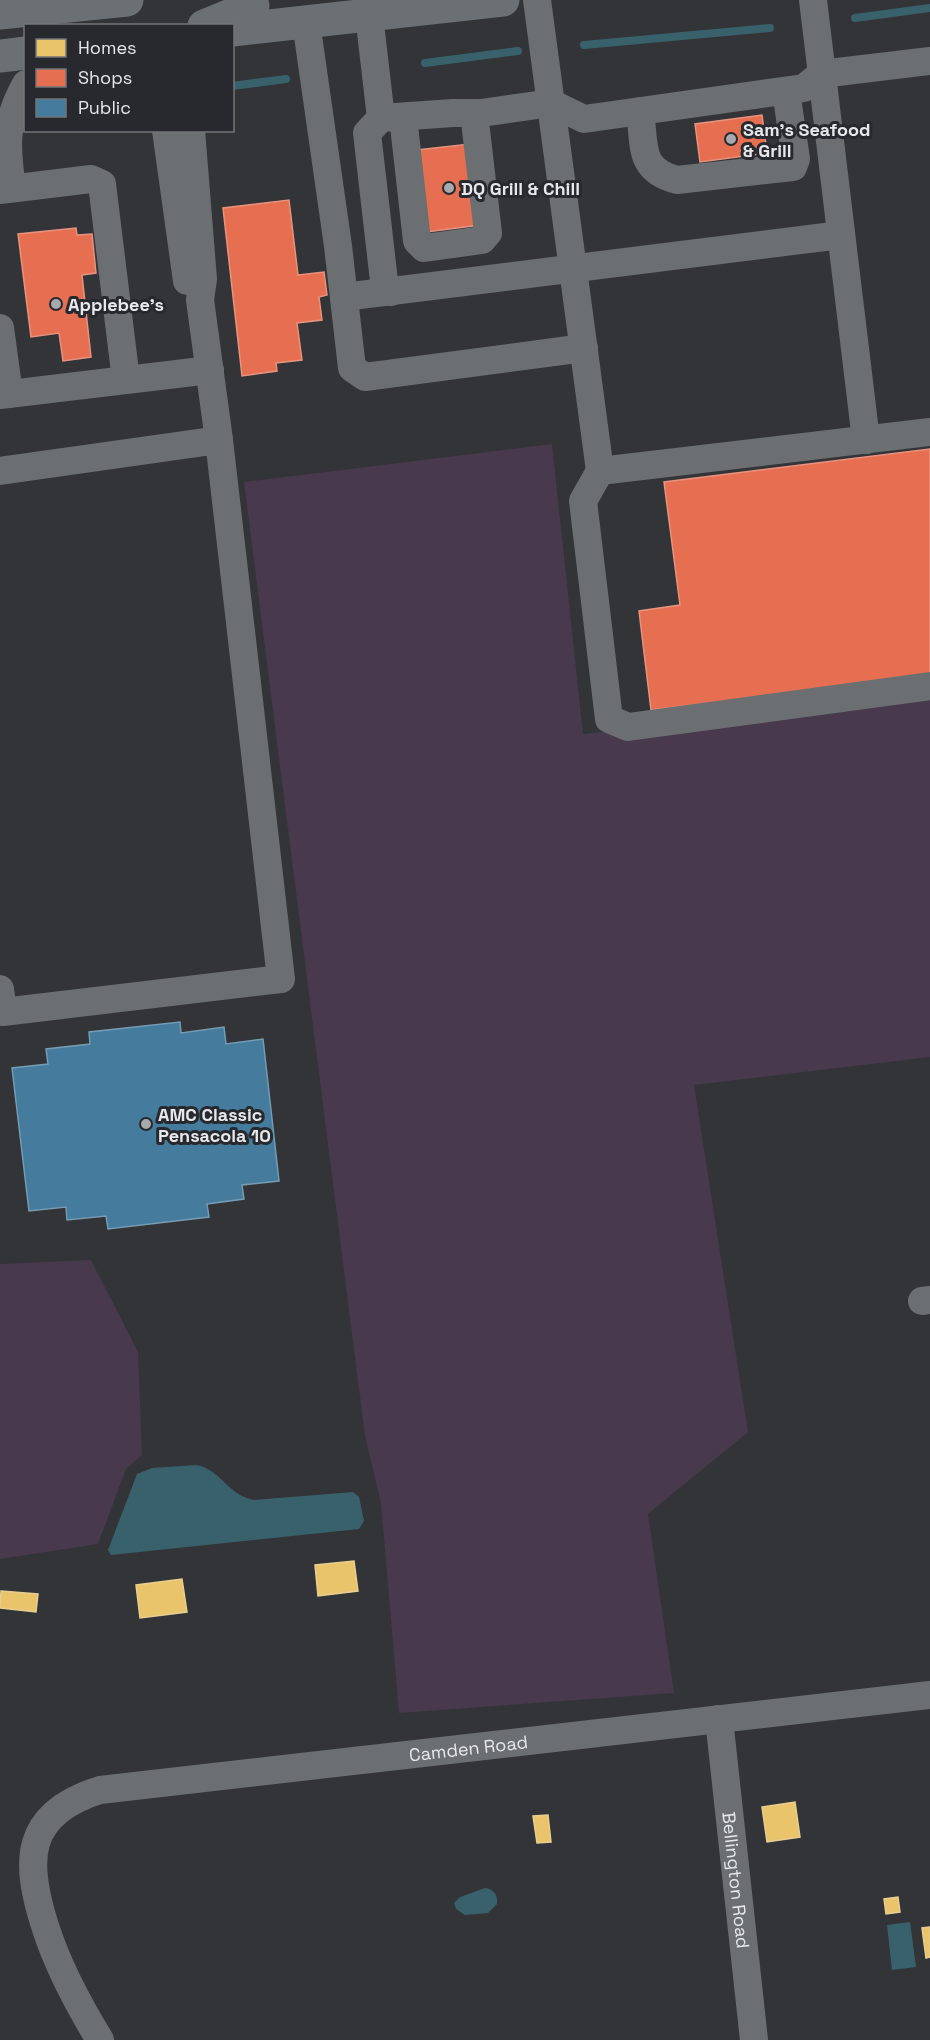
<svg xmlns="http://www.w3.org/2000/svg" width="930" height="2040" font-family="'Space Grotesk',sans-serif">
<style>
.green{fill:#48394c}
.water{fill:#39616c}
.homes{fill:#e9c46a;stroke:#e8cf91;stroke-width:1.5}
.shops{fill:#e76f51;stroke:#e7937f;stroke-width:1.5}
.public{fill:#457b9d;stroke:#759cb4;stroke-width:1.5}
.lines{fill:none;stroke-linecap:round;stroke-linejoin:round}
.stream{stroke:#39616c;stroke-width:8}
.minor{stroke:#6b6f72;stroke-width:28}
.major{stroke:#6b7074;stroke-width:33}
.poi-dot{fill:#a7a9ac;stroke:#27292e;stroke-width:2}
.labels{text-anchor:middle;dominant-baseline:central;stroke-width:6;stroke-linejoin:round;paint-order:stroke}
.poi-label{font-size:18px;font-weight:bold;fill:#e6e8eb;stroke:#27292e;text-anchor:start}
.street-label{font-size:18px;fill:#e6e8eb;stroke:#27292e}
</style>
<rect width="100%" height="100%" fill="#323437"/>
<path class="green" d="M552,444L583,734L930,696V1057L694,1085L748,1432L648,1514L674,1693L399,1713L381,1503L365,1436L244,482Z
M91,1260L138,1352L142,1455L126,1469L98,1544L0,1559V1264Z"/>
<path class="water" d="M197,1465C222,1471 228,1495 254,1500L353,1492L359,1497L364,1521L359,1529L111,1555L108,1550L137,1474L152,1468Z
M485,1888C494,1889 498,1895 497,1904L488,1913L465,1915L456,1909L454,1903L460,1897Z
M910,1922L916,1967L892,1970L887,1925Z"/>
<path class="homes" d="M354,1561L358,1591L318,1596L315,1565Z
M182,1579L187,1612L140,1618L136,1585Z
M1,1591L38,1594L36,1612L0,1608Z
M795,1802L800,1837L767,1842L762,1807Z
M548,1815L551,1842L537,1843L533,1816Z
M898,1897L900,1912L886,1914L884,1899Z
M930,1927V1957L926,1958L922,1928Z"/>
<path class="shops" d="M762,115L767,153L700,162L695,124Z
M470,144L480,225L427,232L417,150Z
M289,200L298,275L324,272L327,295L319,297L322,320L297,323L302,360L276,363L277,371L242,376L223,208Z
M76,228L77,235L92,234L96,273L82,275L91,357L63,361L59,333L31,337L18,234Z
M930,449V676L651,710L639,611L680,605L664,482Z"/>
<path class="public" d="M180,1022L181,1033L224,1027L226,1044L263,1039L279,1181L242,1185L244,1199L207,1204L209,1217L108,1229L106,1216L67,1220L66,1207L29,1211L12,1068L48,1064L46,1049L90,1044L89,1032Z"/>
<g class="lines">
<path class="stream" d="M855,18L930,8
M584,45L770,28
M425,63L518,51
M232,86L286,79"/>
<g class="minor">
<path d="M537,0L600,471L930,432"/>
<path d="M813,0L866,440"/>
<path d="M369,15L381,118L453,113H481L551,103L584,119L804,88L821,74L930,61"/>
<path d="M306,22L338,246L352,368L365,377L584,348"/>
<path d="M640,111C645,146 638,170 677,180L793,167L796,159L786,91"/>
<path d="M403,117L417,241L424,248L482,240L488,233L474,113"/>
<path d="M381,118L367,133L384,281L391,292"/>
<path d="M166,130L187,281"/>
<path d="M191,130L203,279L200,300L219,440"/>
<path d="M12,188C6,146 4,123 26,84"/>
<path d="M0,190L91,179L102,184L126,380"/>
<path d="M344,297L841,235"/>
<path d="M0,328L9,394"/>
<path d="M0,395L210,370"/>
<path d="M0,471L219,440L281,979L3,1012L0,989"/>
<path d="M600,471L583,501L609,719L628,727L930,686"/>
<path d="M922,1301L930,1300"/>
<path id="s1" d="M719,1719L754,2040"/>
<path id="s2" d="M100,2040C78,2004 59,1969 46,1929C24,1862 23,1814 100,1790L930,1695"/>
</g>
<path class="major" d="M0,13L127,0
M204,26L253,6
M232,30L503,0
M0,56L26,53"/>
</g>
<g class="poi-dot">
<circle cx="731" cy="139" r="6"/>
<circle cx="449" cy="188" r="6"/>
<circle cx="56" cy="304" r="6"/>
<circle cx="146" cy="1124" r="6"/>
</g>
<g class="labels">
<g class="poi-label">
<text x="743" y="129">Sam's Seafood<tspan x="743" dy="21">&amp; Grill</tspan></text>
<text x="461" y="188">DQ Grill &amp; Chill</text>
<text x="68" y="304">Applebee's</text>
<text x="158" y="1114">AMC Classic<tspan x="158" dy="21">Pensacola 10</tspan></text>
</g>
<g class="street-label">
<text stroke="none"><textPath href="#s2" startOffset="669">Camden Road</textPath></text>
<text stroke="none"><textPath href="#s1" startOffset="162">Bellington Road</textPath></text>
</g>
</g>
<rect x="24" y="24" width="210" height="108" fill="#27292e" stroke="#73757a" stroke-width="1.5"/>
<rect x="36" y="39" width="30" height="18" fill="#e9c46a" stroke="#73757a" stroke-width="1.5"/>
<text x="78" y="54" font-size="18" fill="#e6e8eb">Homes</text>
<rect x="36" y="69" width="30" height="18" fill="#e76f51" stroke="#73757a" stroke-width="1.5"/>
<text x="78" y="84" font-size="18" fill="#e6e8eb">Shops</text>
<rect x="36" y="99" width="30" height="18" fill="#457b9d" stroke="#73757a" stroke-width="1.5"/>
<text x="78" y="114" font-size="18" fill="#e6e8eb">Public</text>
</svg>
